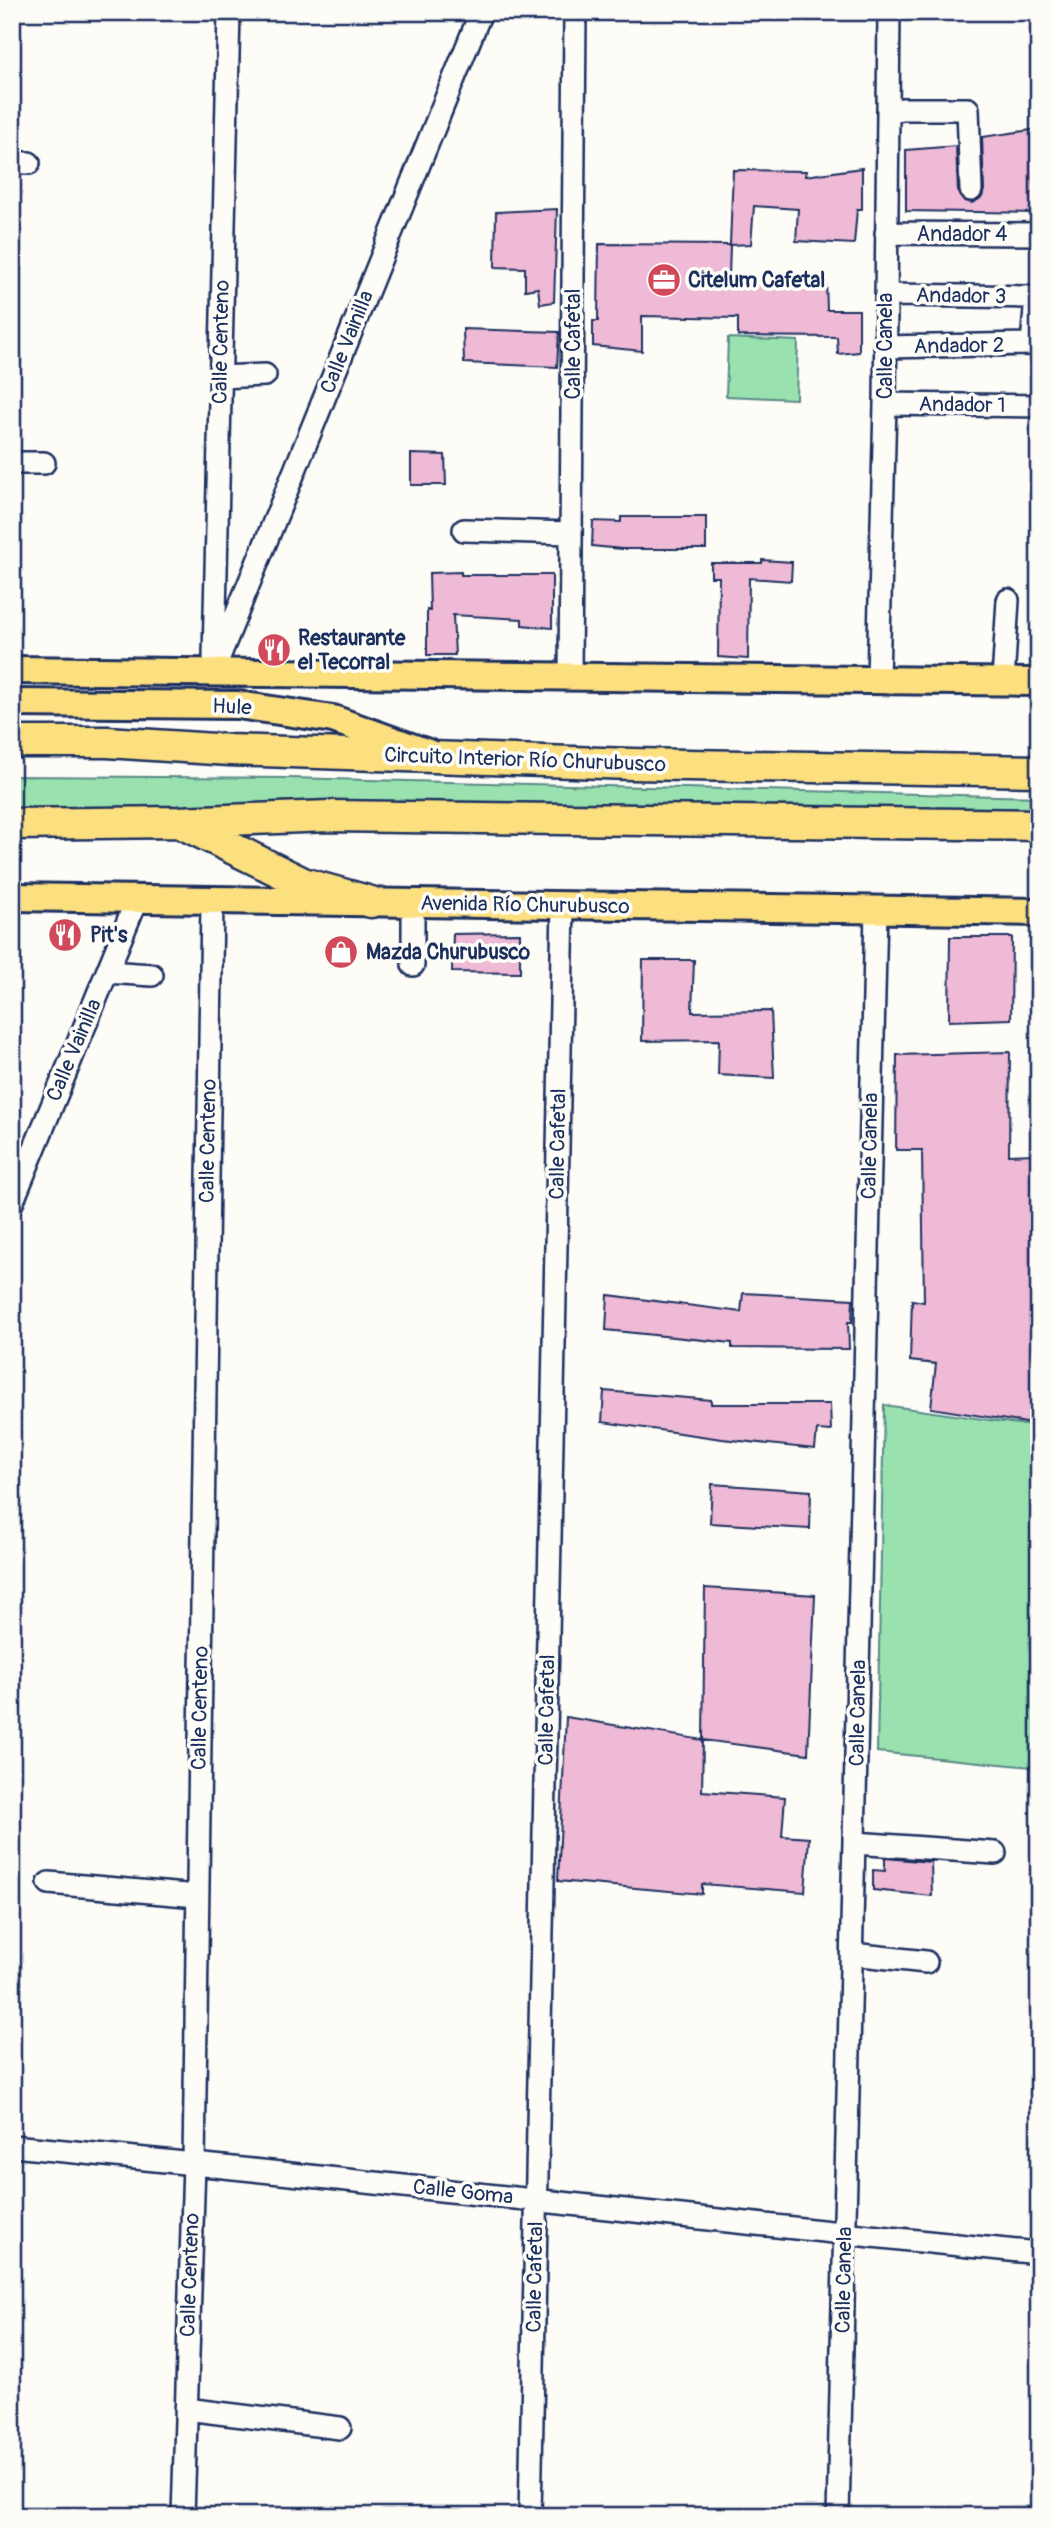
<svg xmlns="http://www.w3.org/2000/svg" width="1051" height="2528" font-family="Pangolin,sans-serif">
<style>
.green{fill:#99e2b0;stroke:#5a8887;stroke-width:2}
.building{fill:#efbad6;stroke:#1b2f5e;stroke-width:2}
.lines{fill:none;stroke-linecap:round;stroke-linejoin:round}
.minor-casing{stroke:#1b2f5e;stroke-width:26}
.major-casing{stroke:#1b2f5e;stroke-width:32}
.highway-casing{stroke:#1b2f5e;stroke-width:35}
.minor{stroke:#fdfcf7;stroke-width:21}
.major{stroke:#fce080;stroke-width:26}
.highway{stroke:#fce080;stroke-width:30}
.labels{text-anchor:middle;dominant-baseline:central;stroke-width:7;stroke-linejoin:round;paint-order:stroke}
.street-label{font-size:21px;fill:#1b2f5e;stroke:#fdfcf7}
.poi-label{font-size:21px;font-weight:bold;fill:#1b2f5e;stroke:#fdfcf7;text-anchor:start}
</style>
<rect width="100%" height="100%" fill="#fdfcf7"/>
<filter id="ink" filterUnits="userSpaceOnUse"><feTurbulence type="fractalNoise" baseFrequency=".0143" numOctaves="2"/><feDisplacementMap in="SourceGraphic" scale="14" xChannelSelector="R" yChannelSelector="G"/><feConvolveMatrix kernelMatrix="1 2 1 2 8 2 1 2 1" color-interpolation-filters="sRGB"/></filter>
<g filter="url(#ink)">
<path class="green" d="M728,338L798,341L796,399L726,396Z
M12,776L288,778L1039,797V817L251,806L12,813Z
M884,1405L1039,1427V1731L1031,1767L877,1752Z"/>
<path class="building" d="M1039,129V213L906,211V150L956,146L958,191L964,201L972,203L982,197L984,190L982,137Z
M862,168V209H857L854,244L796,241L798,209L754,206L751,244L730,245L733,170L806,171L805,176Z
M557,209L554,302L540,304L538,288L525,290V268L495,267L496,212Z
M599,244L730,245L729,277L826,280L827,310H859V352L838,354L837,337L738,336V318L642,316V351L593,346V321H598Z
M463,329L559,332L557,367L464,363Z
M411,454L445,455L446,485H411Z
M621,517H706V549H622L592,546L593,521L621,522Z
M762,560L792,562L791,581L749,578L748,659L718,657L719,577H711V563H762Z
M461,572V575H552V628L522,625V619L453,615L455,655H427V610L430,611L429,573Z
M520,933V973L452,972L453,934Z
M950,937H1012L1011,1019L949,1021Z
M643,960H694L692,1012L771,1011L774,1078L718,1075L719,1040L642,1041Z
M1010,1052L1009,1155L1034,1154L1035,1213H1039V1425L931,1408L936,1364L910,1361L912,1300L924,1302L922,1150H896L897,1055Z
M743,1293L853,1299L852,1322H848L849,1349L732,1348V1343L606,1330L608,1295L741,1312Z
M604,1391L711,1400V1404H830L831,1431L817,1430L815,1449L722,1439L602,1422Z
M712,1484L811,1491L810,1529L710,1523Z
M705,1588L815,1595L808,1754L703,1740Z
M566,1717L703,1740L702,1791L785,1797L782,1836L809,1838L805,1892L702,1884V1894L558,1881Z
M885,1858L931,1862L932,1896L873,1890V1870L885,1871Z"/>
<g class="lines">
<g class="minor-casing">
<path id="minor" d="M888,112L902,109H968L971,190
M12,163H29
M886,233L1039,234
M885,347L1032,344L1036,297L886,295
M220,377L265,375
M885,404L1039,406
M12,463H44
M464,530L571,533
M214,657L229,12
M213,672L481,12
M570,676L575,12
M878,679L885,404L889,12
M1003,681L1008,600
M413,903V965
M107,972L152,975
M12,1203L137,899
M855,1843L995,1853
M49,1883L197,1896
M852,1954L926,1962
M12,2146C355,2178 696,2220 1039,2253
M186,2409L340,2428
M183,2516L194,2163L212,900
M530,2516L563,905
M838,2516L876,910"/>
</g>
<g class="major-casing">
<path id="major" d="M12,670L1039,682
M12,703L238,705L333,719L428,753
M12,897L1039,912"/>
</g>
<g class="highway-casing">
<path id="highway" d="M12,742H107L230,750L631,764L1039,771
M181,823L303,883L371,902
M12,824L178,822L329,816L1039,825"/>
</g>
<use href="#minor" class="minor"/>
<use href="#major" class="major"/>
<use href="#highway" class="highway"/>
</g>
</g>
<defs>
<g id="office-disc" transform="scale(1.75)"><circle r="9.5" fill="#d1495b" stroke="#fdfcf7"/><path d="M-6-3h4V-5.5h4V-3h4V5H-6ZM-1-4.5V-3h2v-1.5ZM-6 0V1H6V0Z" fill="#fff"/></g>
<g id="restaurant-disc" transform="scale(1.75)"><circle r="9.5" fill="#d1495b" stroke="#fdfcf7"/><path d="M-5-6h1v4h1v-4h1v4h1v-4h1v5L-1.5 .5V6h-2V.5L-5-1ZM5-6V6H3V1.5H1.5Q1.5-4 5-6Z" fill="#fff"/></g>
<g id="shop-disc" transform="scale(1.75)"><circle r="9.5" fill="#d1495b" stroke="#fdfcf7"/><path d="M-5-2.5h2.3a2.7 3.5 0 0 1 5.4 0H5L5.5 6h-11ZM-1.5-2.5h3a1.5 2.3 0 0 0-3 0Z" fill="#fff"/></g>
</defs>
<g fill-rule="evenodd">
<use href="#office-disc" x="664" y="280"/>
<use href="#restaurant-disc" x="274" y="650"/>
<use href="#restaurant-disc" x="65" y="935"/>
<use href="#shop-disc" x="341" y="952"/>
</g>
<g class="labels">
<g class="street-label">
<text x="962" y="234">Andador 4</text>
<text transform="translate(961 296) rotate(1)">Andador 3</text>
<text transform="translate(221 342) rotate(-89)">Calle Centeno</text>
<text transform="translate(347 342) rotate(-68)">Calle Vainilla</text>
<text transform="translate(573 344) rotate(-90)">Calle Cafetal</text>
<text transform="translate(885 346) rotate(-90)">Calle Canela</text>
<text transform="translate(959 346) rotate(-1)">Andador 2</text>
<text transform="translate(962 405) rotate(1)">Andador 1</text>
<text transform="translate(232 707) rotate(3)">Hule</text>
<text transform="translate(525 760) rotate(2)">Circuito Interior Río Churubusco</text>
<text transform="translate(525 905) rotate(1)">Avenida Río Churubusco</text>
<text transform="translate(74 1050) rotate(-67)">Calle Vainilla</text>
<text transform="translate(208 1141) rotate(-89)">Calle Centeno</text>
<text transform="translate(558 1144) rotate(-89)">Calle Cafetal</text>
<text transform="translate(870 1146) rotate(-89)">Calle Canela</text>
<text transform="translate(200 1708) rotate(-89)">Calle Centeno</text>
<text transform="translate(547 1710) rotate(-89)">Calle Cafetal</text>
<text transform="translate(858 1713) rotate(-89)">Calle Canela</text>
<text transform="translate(463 2192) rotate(6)">Calle Goma</text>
<text transform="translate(190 2275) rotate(-88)">Calle Centeno</text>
<text transform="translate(535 2277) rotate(-89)">Calle Cafetal</text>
<text transform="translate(844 2280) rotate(-89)">Calle Canela</text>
</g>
<g class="poi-label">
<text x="688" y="280">Citelum Cafetal</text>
<text x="298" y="638">Restaurante<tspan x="298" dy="24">el Tecorral</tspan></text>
<text x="90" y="935">Pit's</text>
<text x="366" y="952">Mazda Churubusco</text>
</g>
</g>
<rect width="1051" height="2528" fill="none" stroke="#fdfcf7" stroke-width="42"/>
<rect x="21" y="21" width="1009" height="2486" fill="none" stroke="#1b2f5e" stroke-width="2.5" filter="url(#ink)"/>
</svg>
